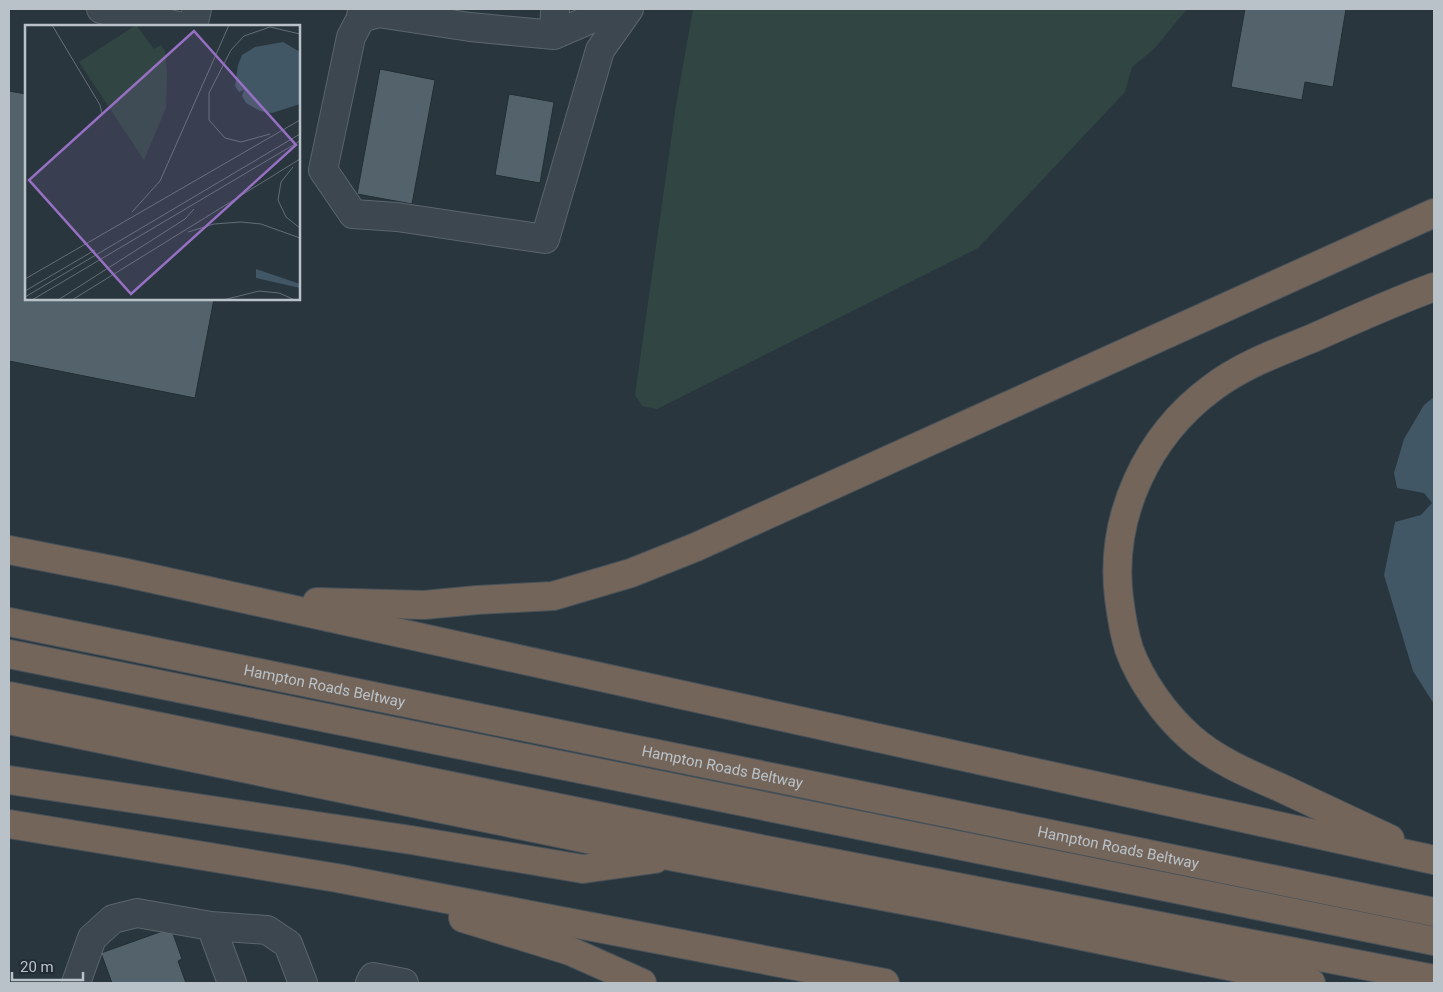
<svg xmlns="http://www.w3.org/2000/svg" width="1443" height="992" font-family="Roboto,sans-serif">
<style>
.green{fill:#314642}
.water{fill:#415766}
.building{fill:#54636b;stroke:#232e36}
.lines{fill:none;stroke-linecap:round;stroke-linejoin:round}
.minor-casing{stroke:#5a656c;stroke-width:30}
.highway-casing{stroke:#475259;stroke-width:30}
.minor{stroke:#3d474f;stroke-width:28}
.highway{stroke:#74655b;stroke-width:28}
.labels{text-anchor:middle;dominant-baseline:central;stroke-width:4.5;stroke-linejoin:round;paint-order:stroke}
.street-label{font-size:15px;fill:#b9c2c9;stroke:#212c34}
.inset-road{fill:none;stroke:#636e76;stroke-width:1}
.view{fill:#9770c4;fill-opacity:0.15;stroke:#9770c4;stroke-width:2.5}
.inset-edge{fill:none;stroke:#b9c2c9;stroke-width:2.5}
</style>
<rect width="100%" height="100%" fill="#29363e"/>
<path class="green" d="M693,9H1187L1154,49L1132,67L1125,92L978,248L657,409L642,406L635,395L676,105Z"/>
<path class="water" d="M1434,397V704L1413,671L1384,575L1395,522L1421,515L1432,503L1424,493L1397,488L1394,473L1404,439L1424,405Z"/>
<path class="building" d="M1245,9H1346L1333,87L1305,82L1302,100L1231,87Z
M380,69L435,80L412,204L357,194Z
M9,91L26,94V299H214L195,398L9,361Z
M509,94L554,102L540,183L495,175Z
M171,928L182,959L178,961L186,983H112L101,953Z"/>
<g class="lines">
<g class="minor-casing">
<path id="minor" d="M101,9L178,26
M362,9L361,18L351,37L323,170L353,214L397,217L545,239L600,50L629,9
M361,18L378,13L470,27L554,35L614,9
M193,26L197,9
M554,35L555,9
M211,926L267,930L288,944L303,983
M76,983L92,938L113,919L137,913L211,926L232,983
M370,983L373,977L404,983"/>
</g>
<g class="highway-casing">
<g id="highway">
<path d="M9,550L122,572L1434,860"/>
<path d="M317,602L424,605L477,600L553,596L631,573L696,547L1434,213"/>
<path id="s1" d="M9,622L1434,912"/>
<path d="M9,654L1434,941"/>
<path d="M9,696L766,850L1434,979"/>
<path d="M9,720L675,857L945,908L1311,983"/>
<path d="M9,780L411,840L583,869L655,859"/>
<path d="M9,824L337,878L885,983"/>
<path d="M1390,839C1353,822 1316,804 1279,787C1249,774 1216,760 1191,738C1165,715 1141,682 1129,649C1124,633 1121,614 1119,598C1109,517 1147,436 1212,388C1242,365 1279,352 1313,338C1353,320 1393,302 1434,287"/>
<path d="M463,918L570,951L642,983"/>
</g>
</g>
<use href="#minor" class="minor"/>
<use href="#highway" class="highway"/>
</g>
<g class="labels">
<g class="street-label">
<text stroke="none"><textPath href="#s1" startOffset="322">Hampton Roads Beltway</textPath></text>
<text stroke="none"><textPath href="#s1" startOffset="728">Hampton Roads Beltway</textPath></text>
<text stroke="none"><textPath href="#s1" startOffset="1132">Hampton Roads Beltway</textPath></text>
</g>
</g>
<g transform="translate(25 25)">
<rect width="275" height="275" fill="#29363e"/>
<path d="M111,0L129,24L136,20L140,26L142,50L141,83L119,135L54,37Z" fill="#314642"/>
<path d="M258,17L275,27V79L247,88L235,86L221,78L217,71L219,65L214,67L210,61L213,40L217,30L230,22ZM231,244L275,259V263L231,253Z" fill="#415766"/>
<path class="inset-road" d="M27,0L75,80L77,89M245,109L216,117L200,113L184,95V68L206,25L219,11L245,2L275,9M268,142L256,157L253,175L261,192L275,203M107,187L135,156L204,0M163,207L189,199L216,197L236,199L275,213M0,254L275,95M0,266L70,225M0,272L275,109M7,275L275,116M33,275L160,194L169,184M47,275L275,134M198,275L234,266L254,268L270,275M221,275H252"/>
<path class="view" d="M169,6L271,120L106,269L4,155Z"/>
<rect width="275" height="275" class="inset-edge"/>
</g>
<rect width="1443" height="992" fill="none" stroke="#b9c2c9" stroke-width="20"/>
<path d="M12 972v8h71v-8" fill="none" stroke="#b9c2c9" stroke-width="2.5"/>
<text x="20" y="972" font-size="15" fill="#b9c2c9" stroke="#212c34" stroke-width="4" paint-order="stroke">20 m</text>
</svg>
